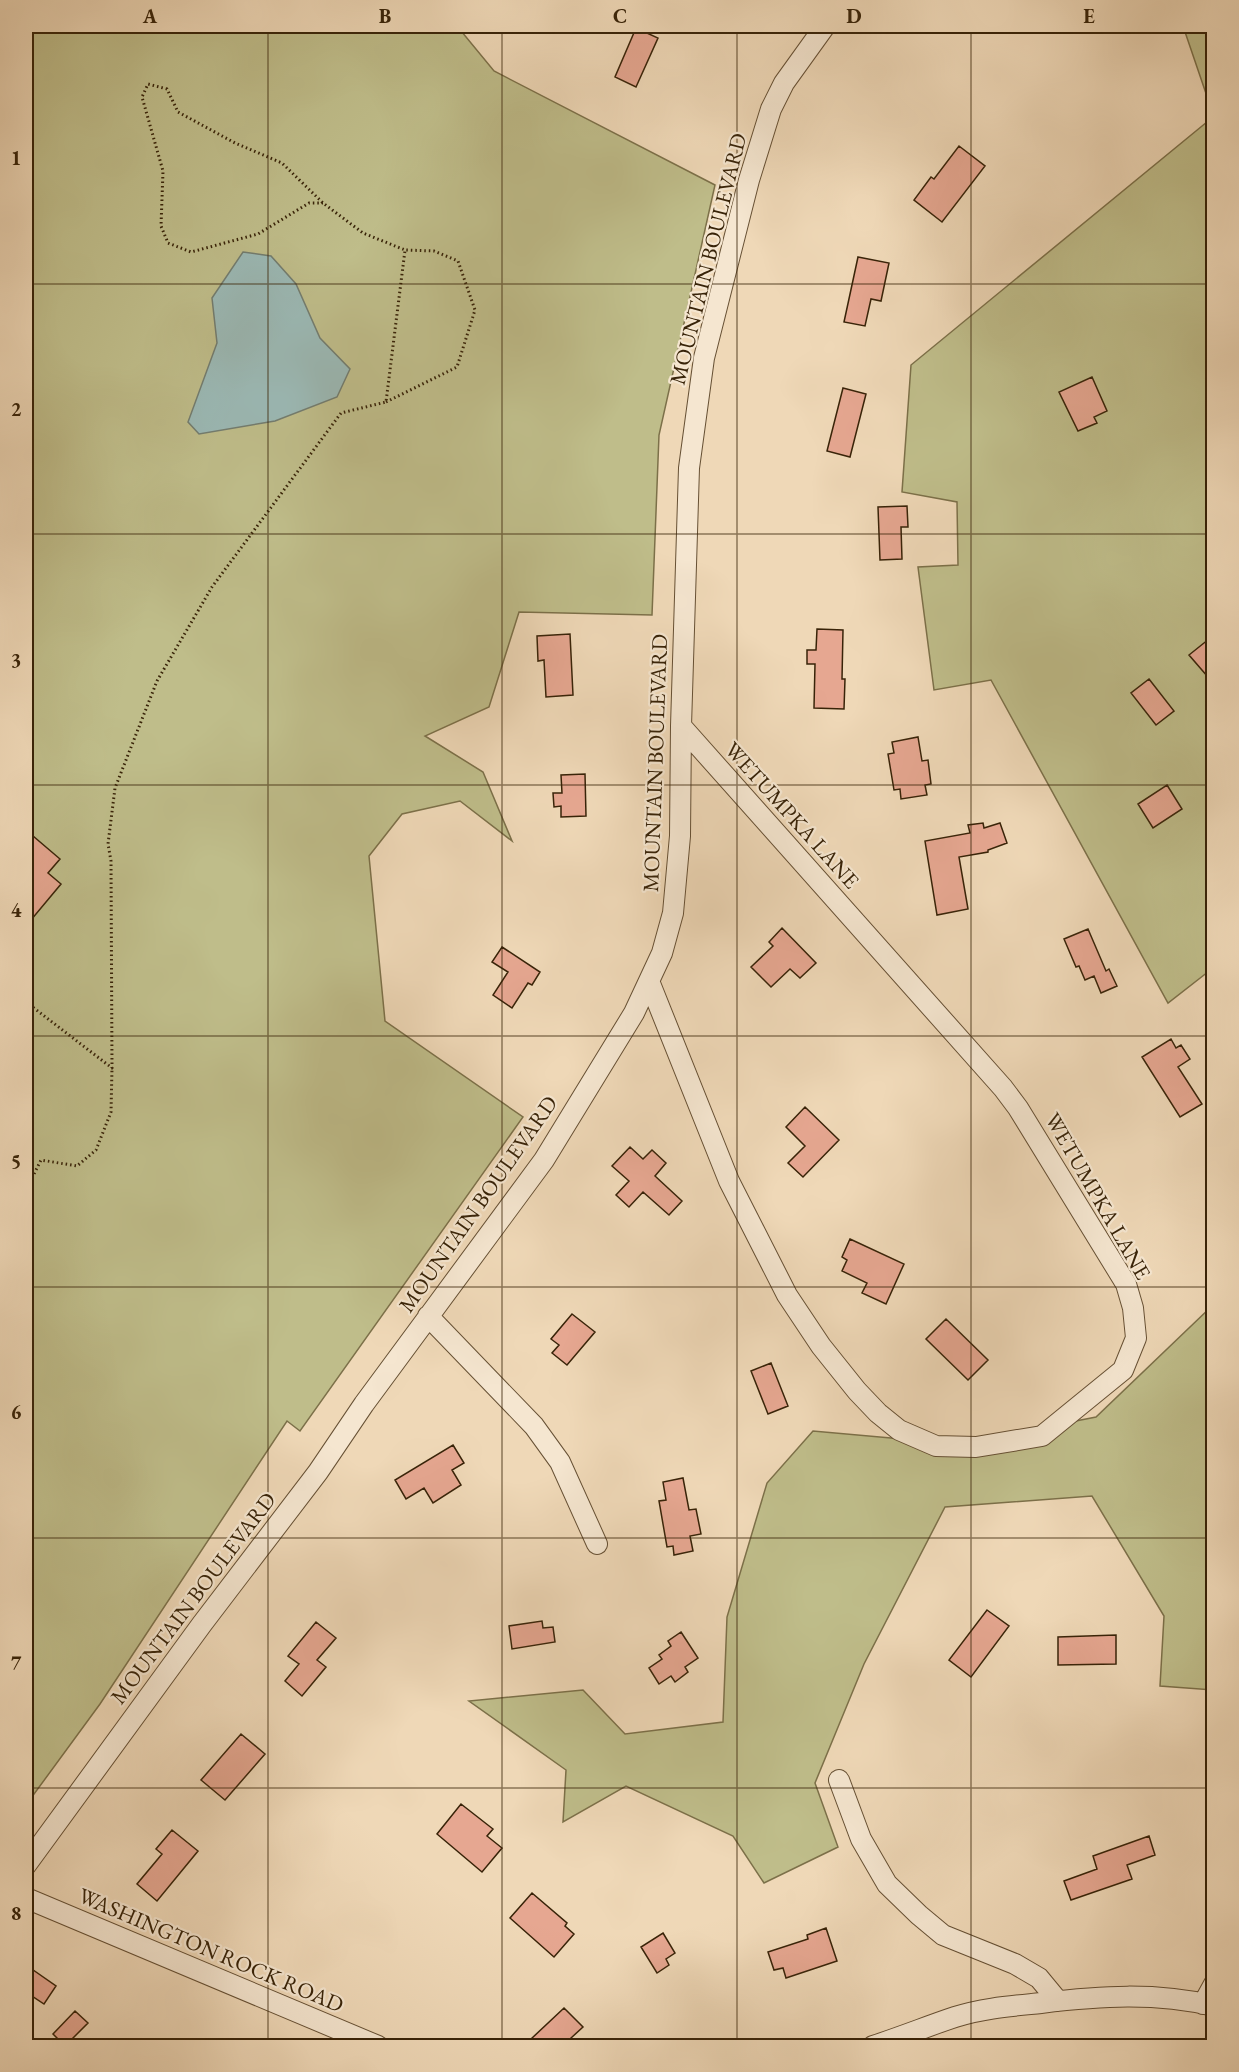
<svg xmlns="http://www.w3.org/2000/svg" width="1239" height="2072" font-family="'EB Garamond',serif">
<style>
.green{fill:#bfbd8a;stroke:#7c7049;stroke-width:1.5}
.water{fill:#9bb9b5;stroke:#737d70;stroke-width:1.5}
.building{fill:#e6a791;stroke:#382308;stroke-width:1.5}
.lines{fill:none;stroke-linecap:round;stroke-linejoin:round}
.minor-casing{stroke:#665034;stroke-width:22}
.path{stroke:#382308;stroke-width:3;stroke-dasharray:1.5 3;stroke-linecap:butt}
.minor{stroke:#f5e6d0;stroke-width:20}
.grid{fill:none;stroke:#382308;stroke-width:1.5;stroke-opacity:0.55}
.labels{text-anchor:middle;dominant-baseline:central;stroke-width:4.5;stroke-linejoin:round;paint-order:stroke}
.street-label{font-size:22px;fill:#382308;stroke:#f5e6d0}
.neatline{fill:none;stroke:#382308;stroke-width:2}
.grid-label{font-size:20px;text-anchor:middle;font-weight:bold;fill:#382308}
</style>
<rect width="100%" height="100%" fill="#efd8b7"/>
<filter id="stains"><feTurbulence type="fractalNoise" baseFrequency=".00333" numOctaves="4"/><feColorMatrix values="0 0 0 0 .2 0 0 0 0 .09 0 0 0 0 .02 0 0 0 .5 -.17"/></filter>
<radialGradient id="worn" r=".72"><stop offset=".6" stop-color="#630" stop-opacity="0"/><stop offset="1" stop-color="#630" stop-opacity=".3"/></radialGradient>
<path class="green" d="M26,26H457L494,71L715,185L659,435L652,615L519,612L489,707L425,736L483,772L512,841L460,801L402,814L369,856L385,1021L523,1117L300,1431L287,1421L100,1704L26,1805Z
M1183,26H1213V114Z
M1213,117V968L1168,1003L991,680L934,690L918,567L958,565L957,502L902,492L911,365Z
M1213,1305V1690L1160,1686L1164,1616L1092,1496L945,1507L864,1664L815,1783L838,1847L764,1883L733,1836L626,1786L563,1822L566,1770L469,1701L583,1690L625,1734L723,1722L727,1617L767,1483L813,1431L958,1444L1096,1417Z"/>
<path class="water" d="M243,252L271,256L296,284L320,338L350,369L337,397L275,421L199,434L188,422L217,343L212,298Z"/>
<path class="building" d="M636,28L658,38L636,87L615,77Z
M959,146L985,166L942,222L914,200L931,177L934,179Z
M858,257L889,263L881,301L871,299L865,326L844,322Z
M1092,377L1107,411L1094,417L1097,423L1078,431L1059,392Z
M843,388L866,394L850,457L827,451Z
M907,506L908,527H901L902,559L880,560L878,507Z
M817,629L843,630L842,679H845L844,709L814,708L815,664H807V650H816Z
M570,634L573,695L546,697L544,660L538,661L537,636Z
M1214,635V684L1189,655Z
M1149,679L1174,711L1156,725L1131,693Z
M918,737L922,761L928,760L931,784L925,785L927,795L901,799L900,789L894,790L888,754L894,753L892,742Z
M585,774L586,816L561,817V806L554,807L553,793H562L561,775Z
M1167,785L1182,809L1153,828L1138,804Z
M983,823L984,828L1000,823L1007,843L988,850V852L959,857L968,909L937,915L925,841L970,833L968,825Z
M26,830L60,859L48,873L61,884L26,926Z
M782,928L816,963L800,978L790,969L771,987L751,967L773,946L769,942Z
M1088,929L1106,971L1109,969L1117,986L1101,993L1094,976L1085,980L1079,966L1076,967L1064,939Z
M502,947L540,972L532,985L528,983L512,1008L493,995L508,972L492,962Z
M1171,1039L1176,1048L1181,1045L1190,1059L1178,1067L1202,1104L1180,1117L1142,1057Z
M805,1107L839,1140L803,1177L788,1163L805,1146L786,1127Z
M630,1147L643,1159L652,1150L666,1163L655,1176L682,1201L669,1215L643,1192L629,1207L616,1195L629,1181L612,1166Z
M850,1239L904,1264L886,1304L862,1293L867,1283L842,1271L847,1260L842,1257Z
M572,1314L595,1332L567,1365L552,1353L559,1345L551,1339Z
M946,1319L988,1360L968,1380L926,1339Z
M771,1363L788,1406L768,1414L751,1371Z
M453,1445L464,1463L452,1470L461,1485L433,1503L424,1488L406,1499L395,1480Z
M683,1478L689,1510L696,1509L701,1534L690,1536L693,1551L674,1555L673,1546L667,1547L659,1501L666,1500L663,1482Z
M987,1610L1009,1626L971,1677L949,1660Z
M542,1621L543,1628L553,1627L555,1642L512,1649L509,1626Z
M316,1622L336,1638L317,1660L326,1667L302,1696L285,1681L299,1664L288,1656Z
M681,1632L698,1658L685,1667L688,1672L675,1682L671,1676L659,1684L649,1668L662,1659L659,1655L671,1646L668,1641Z
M1116,1635V1664L1058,1665V1637Z
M241,1734L265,1754L225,1800L201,1780Z
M461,1804L493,1829L487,1836L502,1848L482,1872L437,1834Z
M172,1830L198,1851L157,1901L137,1884L162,1854L156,1849Z
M1149,1836L1155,1855L1127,1865L1132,1879L1071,1900L1064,1881L1097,1869L1093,1856Z
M532,1893L567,1923L565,1926L574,1934L554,1957L510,1918Z
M826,1928L837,1961L786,1978L783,1968L774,1970L768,1952L808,1939L807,1935Z
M663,1933L675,1953L666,1959L669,1965L657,1973L641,1947Z
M26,1965L56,1986L44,2004L26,1992Z
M564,2008L583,2027L571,2038L578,2046H538L531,2039Z
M75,2011L88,2023L65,2046L53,2034Z"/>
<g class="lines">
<g class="minor-casing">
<path id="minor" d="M649,981L729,1181L787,1295L821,1346L857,1391L878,1413L899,1430L936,1446L976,1447L1042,1436L1123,1370L1136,1338L1133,1308L1126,1284L1018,1108L1003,1088L681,726
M428,1316L534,1426L560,1462L597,1544
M839,1780L861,1839L887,1884L919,1915L943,1935L1015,1964L1039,1978L1058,2001
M26,1865L202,1624L318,1472L364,1404L544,1160L634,1013L662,953L673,913L680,836L681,726L689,468L704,358L749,180L771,109L784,83L825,26
M26,1898L378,2046
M1203,2004L1214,1984
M873,2046C901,2037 928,2026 955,2017C983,2008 1012,2006 1041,2003C1100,1996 1155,1992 1214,2006"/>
</g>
<path class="path" d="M386,402L457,367L475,310L458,261L434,251L405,250
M26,1002L112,1068L111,861L108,844L115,788L157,681L212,587L341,413L386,402L405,250L363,233L323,203L282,163L235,143L178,112L167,89L148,84L142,97L163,171L161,226L168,243L191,252L258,234L309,203H323
M26,1190L41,1160L77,1166L96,1150L111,1112L112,1068
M26,1205L32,1224L26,1246"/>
<use href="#minor" class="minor"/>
</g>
<path class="grid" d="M268,26V2046M502,26V2046M737,26V2046M971,26V2046M26,284H1214M26,534H1214M26,785H1214M26,1036H1214M26,1287H1214M26,1538H1214M26,1788H1214"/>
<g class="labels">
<g class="street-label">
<text transform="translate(708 259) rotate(-76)">MOUNTAIN BOULEVARD</text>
<text transform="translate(655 763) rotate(-88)">MOUNTAIN BOULEVARD</text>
<text transform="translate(792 815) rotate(48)">WETUMPKA LANE</text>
<text transform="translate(1098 1196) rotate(60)">WETUMPKA LANE</text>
<text transform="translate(478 1204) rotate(-55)">MOUNTAIN BOULEVARD</text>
<text transform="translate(193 1598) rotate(-53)">MOUNTAIN BOULEVARD</text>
<text transform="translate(211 1950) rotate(23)">WASHINGTON ROCK ROAD</text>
</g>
</g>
<rect width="1239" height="2072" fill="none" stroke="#efd8b7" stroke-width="66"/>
<rect x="33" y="33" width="1173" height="2006" class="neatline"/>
<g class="grid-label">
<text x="150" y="23">A</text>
<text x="385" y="23">B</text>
<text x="620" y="23">C</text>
<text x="854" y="23">D</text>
<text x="1089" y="23">E</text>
<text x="16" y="165">1</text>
<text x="16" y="416">2</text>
<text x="16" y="667">3</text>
<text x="16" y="917">4</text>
<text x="16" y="1168">5</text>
<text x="16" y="1419">6</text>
<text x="16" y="1670">7</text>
<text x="16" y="1920">8</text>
</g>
<rect width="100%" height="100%" filter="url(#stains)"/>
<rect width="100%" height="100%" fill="url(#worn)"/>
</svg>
